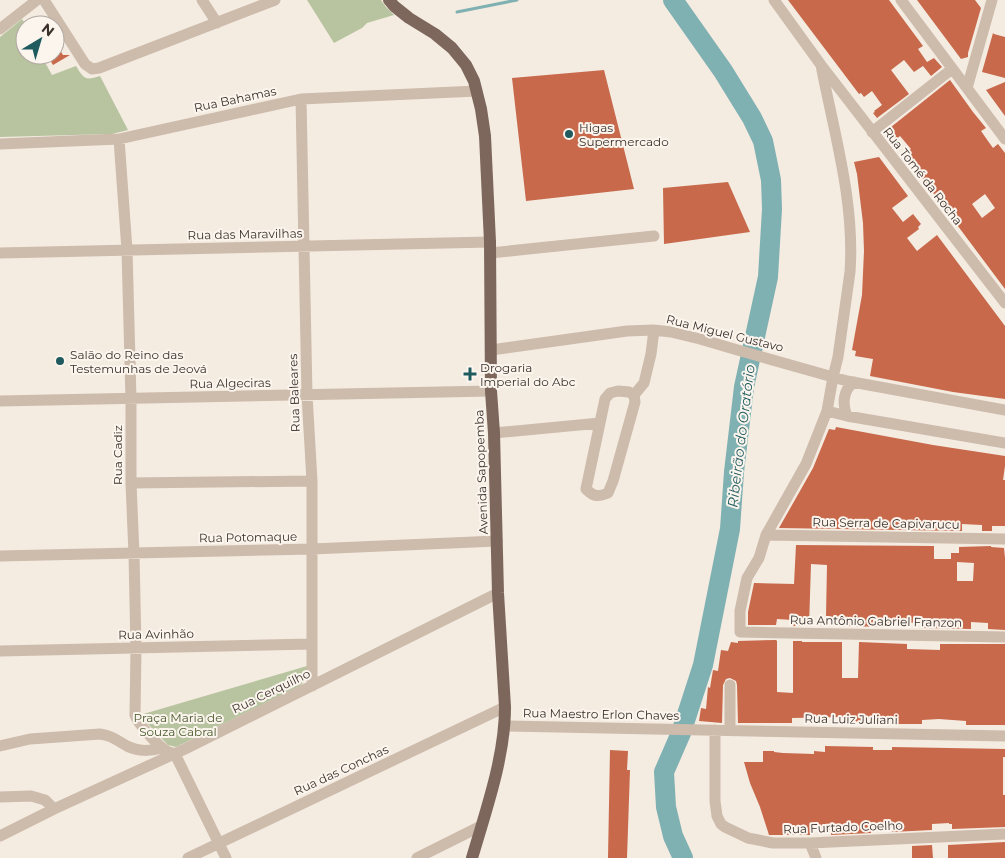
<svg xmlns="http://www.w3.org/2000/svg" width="1005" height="858" font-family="Montserrat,sans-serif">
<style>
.green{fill:#b8c4a0}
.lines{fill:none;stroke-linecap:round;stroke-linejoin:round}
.stream{stroke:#7fb0b2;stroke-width:3}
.river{stroke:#7fb0b2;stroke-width:20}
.building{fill:#c8694b;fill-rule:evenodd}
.minor{stroke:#cdbbac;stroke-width:11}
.major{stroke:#7d675c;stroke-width:12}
.poi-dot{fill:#1f5a5e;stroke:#fbf5ee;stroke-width:2}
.labels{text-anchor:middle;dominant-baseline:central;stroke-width:4;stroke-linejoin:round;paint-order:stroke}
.street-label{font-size:12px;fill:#3b302b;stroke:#fbf5ee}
.poi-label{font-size:12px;fill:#3b302b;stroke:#fbf5ee;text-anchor:start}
.park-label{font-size:12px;fill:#4a5a2e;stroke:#fbf5ee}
.water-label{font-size:14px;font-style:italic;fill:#1f5a5e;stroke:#fbf5ee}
</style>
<rect width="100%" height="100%" fill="#f4ebe1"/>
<path class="green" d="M307,0H381L386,7L394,15L367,23L362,28L334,43Z
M22,19L26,25L25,55H41L52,75L76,66C84,79 85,81 100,76L128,130L112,134L0,137V37Z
M307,666C307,676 307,680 300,686L176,747L168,745L144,720L140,715Z"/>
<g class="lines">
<path class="stream" d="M457,12L517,0"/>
<path class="river" d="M673,0L723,71L752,118L763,141L771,180L772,209L768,277L744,387L734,472L730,529L703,665L681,733L664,772L666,807L673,836L683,858"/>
</g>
<path class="building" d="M788,0H889L923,46L918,49L927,62L934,58L942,67L931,76L923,66L914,72L904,60L891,70L909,94L877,118L873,113L875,112L874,111L882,105L872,91L864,97L861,93L859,94Z
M917,0H975L981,8L968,53V57L961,59Z
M993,33L994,34L1005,37V78L982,72Z
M55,42L63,55H70L53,65L47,55H55Z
M604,70L634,189L526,201L512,78Z
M950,80L973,112L986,128L981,131L988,141L993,148L998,144L1005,153V289L904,154L911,149L900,136L894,141L886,131ZM985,194L995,208L982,218L972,204Z
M1005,82V116L986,90Z
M879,157L908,196L892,208L903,222L913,214L921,224L918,227L919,229L907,238L917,251L937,235L1005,326V399L953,392L870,376L873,359L855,356L856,351L852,350L862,295L864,251L863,223L857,174L854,162Z
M728,182L750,232L664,244L663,188Z
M836,427L933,445L1005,456V466L1003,480H1005V526H992V531H982V525L962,524V531L779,528L813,468L829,429L835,430Z
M796,545L934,546V559H951V553H959V547L991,546V547L1004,548L1005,558V630L988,629V623L971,622V629L923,628V623L891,622V627L842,626V619H830V616H826L827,565L811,564L809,626H793V620L777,619L776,625H748V612L754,583L794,584ZM957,562L974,563L973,581H957Z
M776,640L777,641V692L793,693V641H802V642H842V678H858L859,642L907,644V649L940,650V644H1005V725H966V721L939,719L922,720V724H850V718L842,717L792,718V723H738L737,685L736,681L730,678L726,679L723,685L722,723L699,721L701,708L706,709L708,687L710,688L713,670L718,671L721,650L728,651L731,642L738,643V641Z
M825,746L873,747V750H892V747L1005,749V757H1003V795H1005V827L952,829V824H949V823L932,824V830L892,832V827H871V833L831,835V830L810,831V835H769L760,807L750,783L744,762H763V751H774V752L783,753L814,754V751L825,752Z
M610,750L628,751L627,770H630L627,858H608Z
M1005,842V858H948V845Z
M932,845L933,858H912V846Z"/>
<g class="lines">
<path class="minor" d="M44,0L85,64L92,69L99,68L275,0
M202,0L217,23
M774,0L821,65L1005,303
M901,0L1005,139
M0,29L37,0
M821,65C834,133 855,202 850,272L838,357L833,377L827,411L806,464L766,535L759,558L747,578L740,611V632L1005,637
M967,88L992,0
M301,99L307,395L312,481V686
M872,132L952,69
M119,139L127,250L131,399V483L134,554L136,648L135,715C138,724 158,746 167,751C168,752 173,753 175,754
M0,144L119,139L301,99L477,91
M0,253L490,242
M490,253L654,236
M491,350L627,331L654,330L671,332L700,339L734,349L847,381L1005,410
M618,391L629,392L634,395L635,402L613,481L608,493C598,497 594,497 586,489L605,399L610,393Z
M634,395L644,383L651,354L654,330
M0,401L491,391
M827,411L847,416L1005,443
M847,416C842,404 843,390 854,382
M494,433L600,423
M131,483L312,481
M766,535L1005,539
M0,556L312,549L497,541
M0,651L312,644
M730,685V730
M505,726L1005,736
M715,730V801L717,816L721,824L725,827L748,838L773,843H810L1005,834
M0,746L30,739L100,734C113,736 116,740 127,746C139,752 150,751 163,748
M175,754L226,858
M0,797L31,796L45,800L54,809
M0,836L54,809L185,749L498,593
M810,843L816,858
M188,858L505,707
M417,858L481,826"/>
<path class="major" d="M389,0L394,6L409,18L435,34L452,48L466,65L474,81L481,109L485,136L490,242L491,391L494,433L498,593L505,707C505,757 486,810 472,858"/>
</g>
<g class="poi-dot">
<circle cx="569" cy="134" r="5"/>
<circle cx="60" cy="361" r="5"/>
<path d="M467.5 366.5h5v5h5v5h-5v5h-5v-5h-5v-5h5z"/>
</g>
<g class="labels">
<g class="street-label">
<text transform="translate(235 99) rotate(-12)">Rua Bahamas</text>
<text transform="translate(923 176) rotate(52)">Rua Tomé da Rocha</text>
<text transform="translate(245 234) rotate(-1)">Rua das Maravilhas</text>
<text transform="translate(725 333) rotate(14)">Rua Miguel Gustavo</text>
<text transform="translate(230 383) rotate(-1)">Rua Algeciras</text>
<text transform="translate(294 393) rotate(-92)">Rua Baleares</text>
<text transform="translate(117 455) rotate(-90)">Rua Cadiz</text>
<text transform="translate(481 472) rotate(-92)">Avenida Sapopemba</text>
<text transform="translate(886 523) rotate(1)">Rua Serra de Capivarucu</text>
<text transform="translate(248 537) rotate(-1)">Rua Potomaque</text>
<text transform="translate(876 621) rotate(1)">Rua Antônio Gabriel Franzon</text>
<text transform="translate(156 634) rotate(-1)">Rua Avinhão</text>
<text transform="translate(271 691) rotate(-26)">Rua Cerquilho</text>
<text transform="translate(601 714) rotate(1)">Rua Maestro Erlon Chaves</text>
<text transform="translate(851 719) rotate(1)">Rua Luiz Juliani</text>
<text transform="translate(341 770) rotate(-25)">Rua das Conchas</text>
<text transform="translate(843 827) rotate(-2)">Rua Furtado Coelho</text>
</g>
<g class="poi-label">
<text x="579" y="127">Higas<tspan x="579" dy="14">Supermercado</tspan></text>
<text x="70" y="354">Salão do Reino das<tspan x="70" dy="14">Testemunhas de Jeová</tspan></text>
<text x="480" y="367">Drogaria<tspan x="480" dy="14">Imperial do Abc</tspan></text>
</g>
<g class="park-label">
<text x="178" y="717">Praça Maria de<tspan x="178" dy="14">Souza Cabral</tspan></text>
</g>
<g class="water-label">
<text transform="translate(741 436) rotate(-83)">Ribeirão do Oratório</text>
</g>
</g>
<g transform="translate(40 40) rotate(38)"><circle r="24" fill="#fbf5ee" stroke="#aea6a0"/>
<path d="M0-4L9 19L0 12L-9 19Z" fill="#1f5a5e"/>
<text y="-8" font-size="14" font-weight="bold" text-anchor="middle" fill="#3b302b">N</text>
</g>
</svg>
